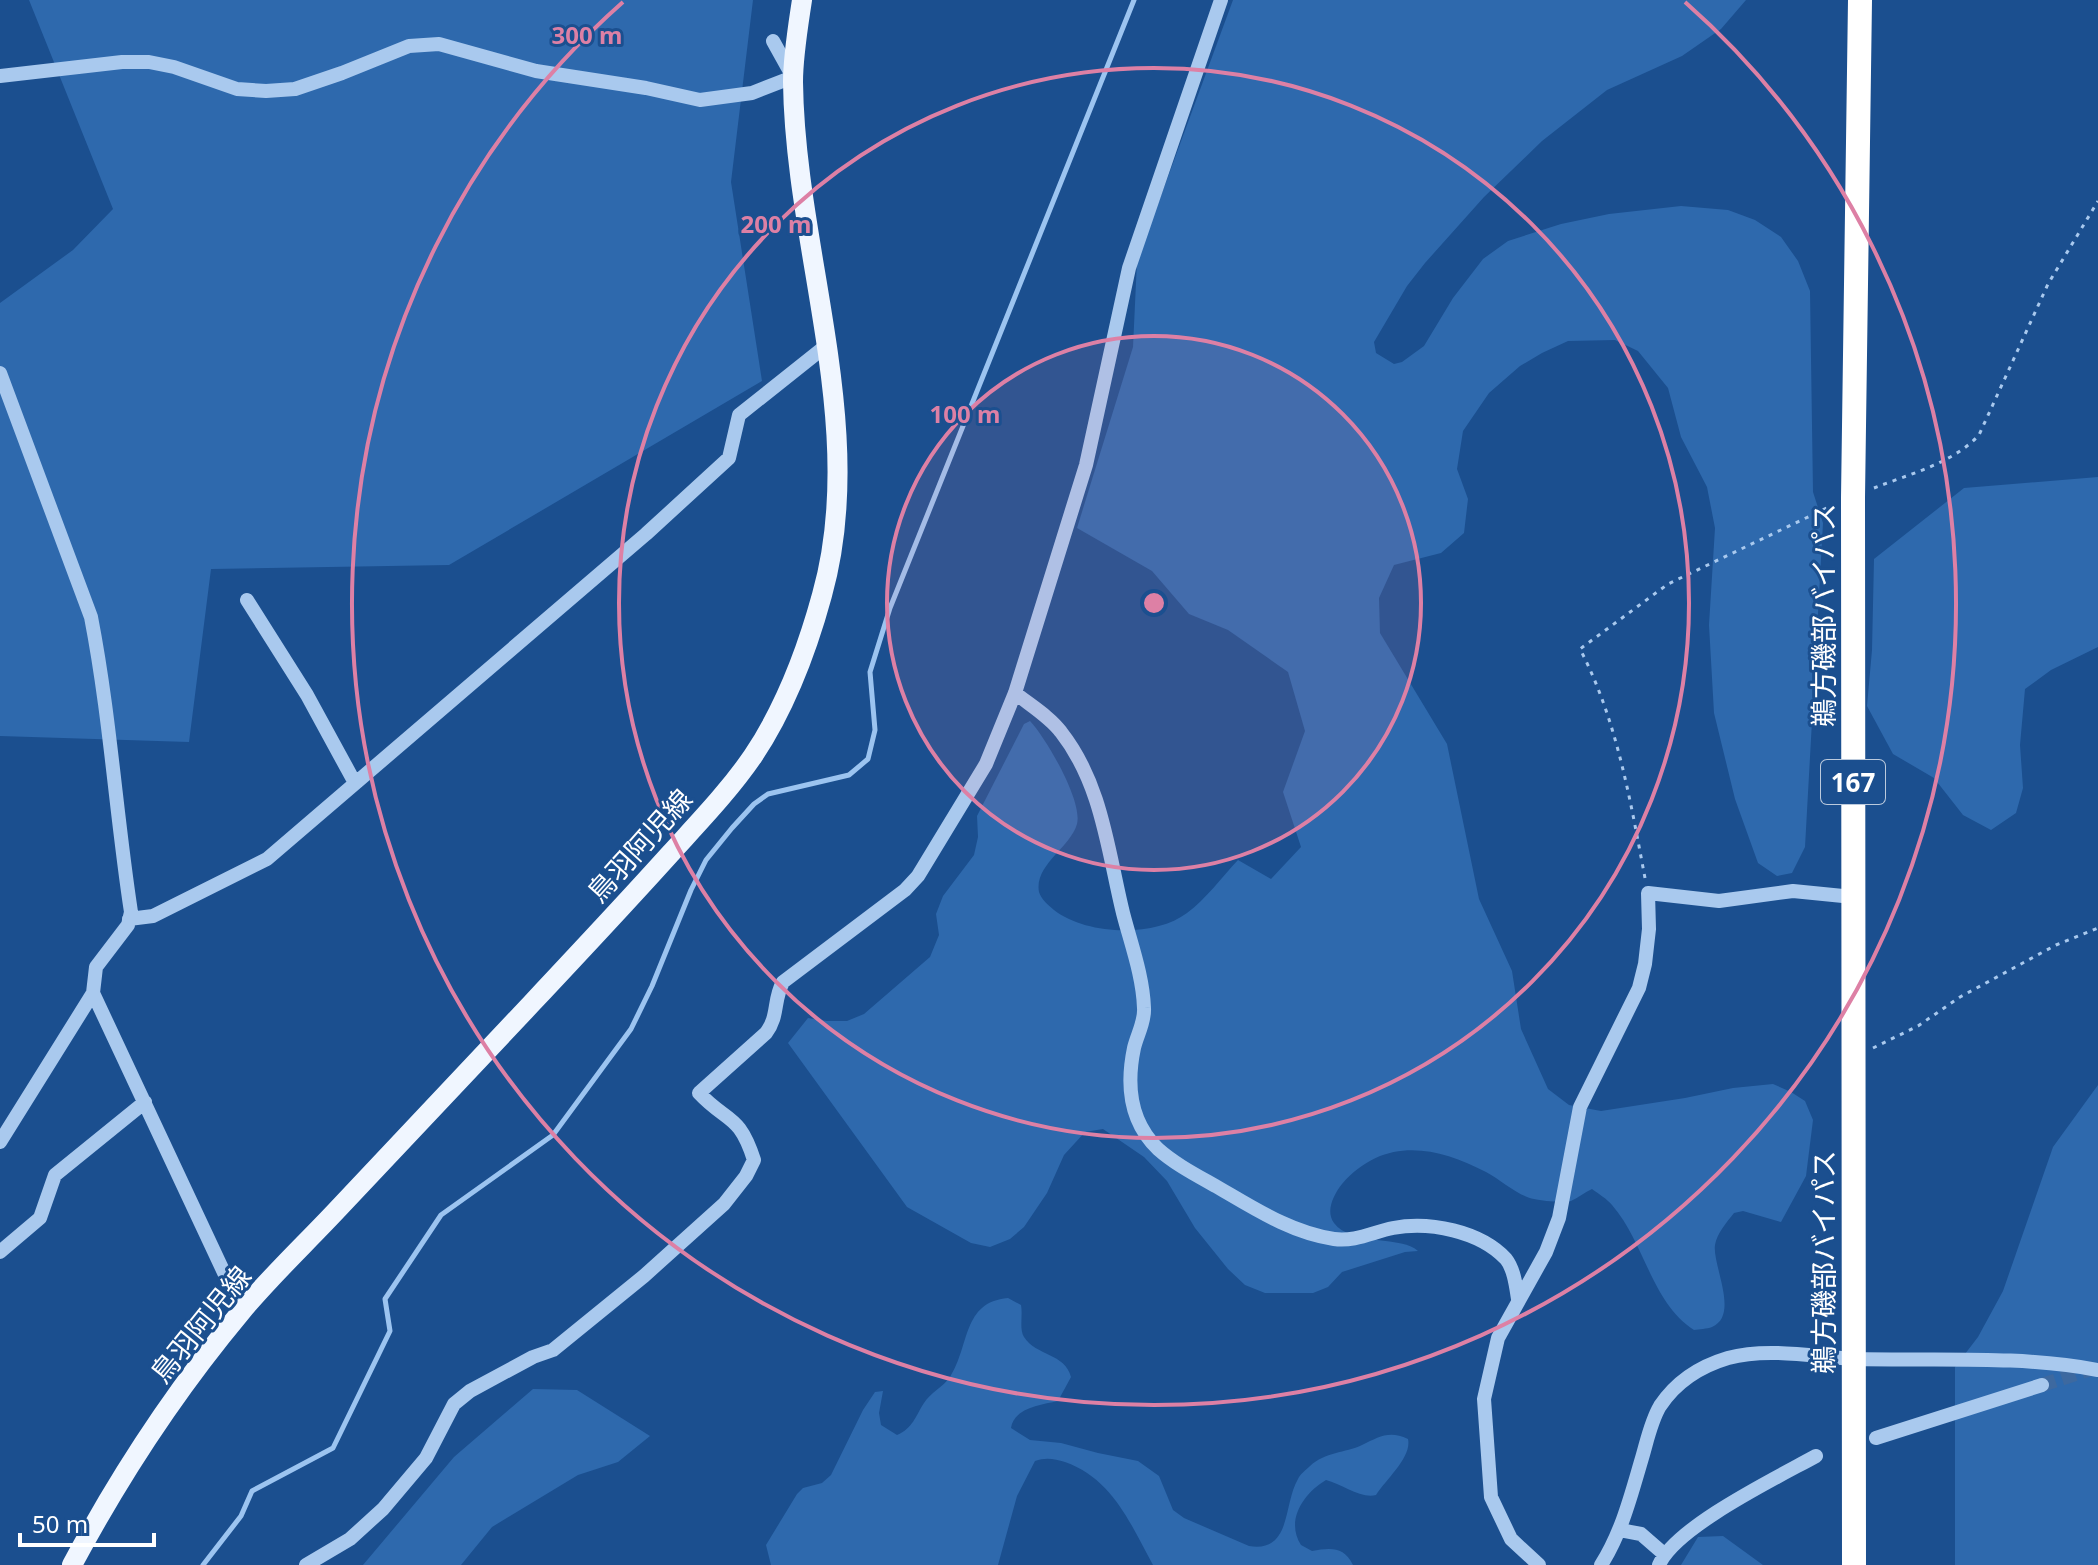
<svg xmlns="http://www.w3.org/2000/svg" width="2098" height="1565" font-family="'Noto Sans','Noto Sans JP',sans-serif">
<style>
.green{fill:#2e69ad}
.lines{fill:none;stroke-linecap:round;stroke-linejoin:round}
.stream{stroke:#9cc4f0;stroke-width:5}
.minor-tunnel{stroke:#3d69a0;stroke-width:14;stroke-dasharray:14 7;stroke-linecap:butt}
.path{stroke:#a9c9ee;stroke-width:3;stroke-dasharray:4 6;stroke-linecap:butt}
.minor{stroke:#a9c9ee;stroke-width:14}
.major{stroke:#f0f6ff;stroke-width:20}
.highway{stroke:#fff;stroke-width:24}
.ring{fill:none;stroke:#dd80a5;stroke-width:4}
.labels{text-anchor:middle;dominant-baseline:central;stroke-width:6;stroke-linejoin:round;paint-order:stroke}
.shield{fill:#1b4f8f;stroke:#bbcadd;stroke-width:2}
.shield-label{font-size:26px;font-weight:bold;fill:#fff}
.street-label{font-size:28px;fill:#fff;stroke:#1b4f8f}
.centre{fill:#dd80a5;stroke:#1b4f8f;stroke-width:4}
.ring-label{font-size:24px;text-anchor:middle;font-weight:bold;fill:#dd80a5;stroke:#1b4f8f;stroke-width:6;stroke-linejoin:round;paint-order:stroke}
</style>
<rect width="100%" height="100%" fill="#1b4f8f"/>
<path class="green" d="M29,0H753L731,182L762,381L449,565L211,569L189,742L0,736V303L73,250L113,209Z
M1233,0H1746L1721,29L1682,56L1607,90L1542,141L1484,197L1425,263L1407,286L1374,342L1376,353L1394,364L1402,362L1424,346L1453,298L1483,259L1508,241L1561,224L1609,214L1681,206L1728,210L1755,220L1781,237L1798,261L1810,291L1813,492L1823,523L1805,847L1792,873L1777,876L1758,863L1735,799L1714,713L1709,625L1715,528L1707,487L1681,437L1668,388L1638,351L1615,340L1568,341L1542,353L1520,366L1489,393L1463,431L1457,469L1468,499L1464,533L1441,553L1394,565L1379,598L1380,633L1447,744L1479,899L1512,971L1521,1029L1548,1089L1569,1105L1601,1111L1685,1098L1733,1088L1773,1084L1791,1092L1805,1101L1813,1120L1806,1176L1781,1222L1743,1211L1734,1213C1727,1222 1717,1233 1715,1245C1712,1265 1740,1315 1712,1327C1707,1329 1699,1329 1694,1330C1651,1302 1645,1243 1612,1205C1607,1199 1599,1194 1592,1189C1585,1192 1578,1198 1571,1201C1563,1203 1543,1201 1534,1199C1518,1196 1501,1180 1486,1172C1436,1146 1384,1136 1342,1184C1334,1194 1325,1211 1334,1223C1351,1246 1404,1236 1418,1251L1405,1252L1342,1272L1328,1287L1313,1293H1265L1245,1285L1228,1269L1195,1228L1167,1181L1144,1157L1103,1129L1085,1132L1064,1155L1047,1193L1024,1227L1010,1239L990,1247L971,1243L907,1207L788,1043L808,1018L827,1021H847L864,1014L930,957L939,935L936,914L943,896L974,855L978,837L977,816L1024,724L1030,721C1046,738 1083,801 1077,824C1070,848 1034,865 1039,892C1041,899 1048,905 1054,910C1086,935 1154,938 1187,913C1206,899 1222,877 1238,860L1271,879L1301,847L1283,792L1305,731L1288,672L1228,630L1189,614L1152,571L1077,528L1133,347L1137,261Z
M2098,477V647L2051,670L2025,689L2020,745L2023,788L2016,813L1991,830L1963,815L1934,778L1893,754L1867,706L1872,650L1874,559L1964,488Z
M2098,1085V1565H1955V1367L1978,1337L2003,1291L2053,1147Z
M1008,1298L1021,1305C1023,1315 1019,1329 1024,1337C1036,1356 1065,1353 1071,1377L1058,1401C1040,1405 1014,1408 1011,1428L1030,1440L1061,1443L1098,1453L1138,1461L1159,1476L1173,1510L1184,1518L1249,1546C1292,1553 1283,1504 1298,1479C1300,1474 1306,1470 1310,1466C1325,1452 1345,1453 1362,1445C1379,1437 1389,1430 1408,1439C1412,1457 1387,1478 1376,1495C1361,1499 1342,1484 1326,1480C1304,1493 1285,1520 1301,1545L1312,1551C1330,1548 1344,1546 1353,1565H1153C1131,1525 1113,1479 1065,1462C1055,1459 1046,1457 1035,1461L1017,1496L998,1565H771L766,1545L797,1494L803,1488L822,1483L831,1475L863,1410L875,1392L883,1391L879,1413L881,1425L897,1435C913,1428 915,1417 924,1403C930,1393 943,1387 950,1377C970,1346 962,1302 1008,1298Z
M533,1389L577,1390L650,1436L618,1462L578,1475L492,1527L461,1565H363L454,1457Z
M1723,1536L1763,1565H1681L1698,1537Z"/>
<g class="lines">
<path class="stream" d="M203,1565L241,1516L252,1491L333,1448L390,1331L385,1299L441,1215L553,1135L631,1029L652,986L691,890L706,860L732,828L754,804L768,794L849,775L868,759L875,730L870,672L890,608L1134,0"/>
<path class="minor-tunnel" d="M2042,1385L2094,1368"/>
<path class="path" d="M1874,488C1909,474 1952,464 1979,435L2048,284L2098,201
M1645,878C1630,799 1617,720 1580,649L1668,584L1833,505
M1873,1048L1918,1026L1960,997L2056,945L2098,928"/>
<path class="minor" d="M0,76L122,62H149L174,67L237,89L266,91L295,89L342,73L409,46L439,44L536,71L646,88L700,100L752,93L793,77L773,41
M0,373L91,617C110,715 116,814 131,912L128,925L96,967L93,993L0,1142
M247,600L307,695L355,783
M1015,693C1030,705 1050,717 1061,732C1102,784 1108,852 1123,913C1131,944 1143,976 1144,1008C1145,1022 1137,1035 1134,1048C1126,1086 1130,1122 1158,1149C1176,1165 1198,1176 1219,1188C1255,1209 1292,1233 1334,1239C1355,1242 1373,1232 1393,1228C1429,1221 1480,1231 1506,1259C1514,1269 1516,1286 1518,1299
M129,919L153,916L267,859L646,534L729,458L739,415L827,345
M93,993L242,1311
M0,1252L40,1218L55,1175L145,1102
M1876,1438L2042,1385
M1620,1530L1641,1534L1664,1554
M306,1565L350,1539L383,1509L426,1458L454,1404L470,1391L533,1357L553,1350L644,1276L724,1204L746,1176L754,1160C739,1113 727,1123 699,1093L766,1033C779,1016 773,1000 783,982L905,890L918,876L986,764L1015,693L1086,465L1129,268L1221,0
M1539,1565L1511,1539L1491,1497L1484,1399L1498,1338L1546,1252L1559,1218L1580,1107L1639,988L1645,964L1649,929L1648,893L1719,901L1793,891L1853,897
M1601,1565C1622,1532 1631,1495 1642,1458C1647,1441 1651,1421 1660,1406C1676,1382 1701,1366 1728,1358C1768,1347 1815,1357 1855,1359C1936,1361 2018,1355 2098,1370
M1659,1565C1675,1527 1778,1477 1816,1456"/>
<path class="major" d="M72,1565C120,1475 175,1391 241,1312C270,1277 304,1245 336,1211C401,1142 466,1073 532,1003C578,954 624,905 670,854C699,822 729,791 753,756C785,708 807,650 822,595C869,428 795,251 793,82C793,56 798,27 802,0"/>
<path class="highway" d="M1854,1565L1853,497L1860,0"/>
</g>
<circle cx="1154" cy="603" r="267" fill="#dd80a5" fill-opacity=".12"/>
<g class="ring">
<circle cx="1154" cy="603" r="267"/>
<circle cx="1154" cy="603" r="535"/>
<path d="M1685 2A802 802 0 1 1 623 2"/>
</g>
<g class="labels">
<rect class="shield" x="1821" y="760" width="64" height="44" rx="6"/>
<g class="shield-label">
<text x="1853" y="782">167</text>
</g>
<g class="street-label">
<text transform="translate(1823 615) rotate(-90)">鵜方磯部バイパス</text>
<text transform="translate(639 845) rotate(-48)">鳥羽阿児線</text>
<text transform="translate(1823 1262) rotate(-90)">鵜方磯部バイパス</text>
<text transform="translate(200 1324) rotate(-51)">鳥羽阿児線</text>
</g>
</g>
<circle cx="1154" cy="603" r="12" class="centre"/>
<g class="ring-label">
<text x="587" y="44">300 m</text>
<text x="776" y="233">200 m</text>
<text x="965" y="423">100 m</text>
</g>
<path d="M20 1533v12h134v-12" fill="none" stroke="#ffffff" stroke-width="4"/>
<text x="32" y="1533" font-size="24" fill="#ffffff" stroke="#1b4f8f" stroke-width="6" paint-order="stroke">50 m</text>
</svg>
